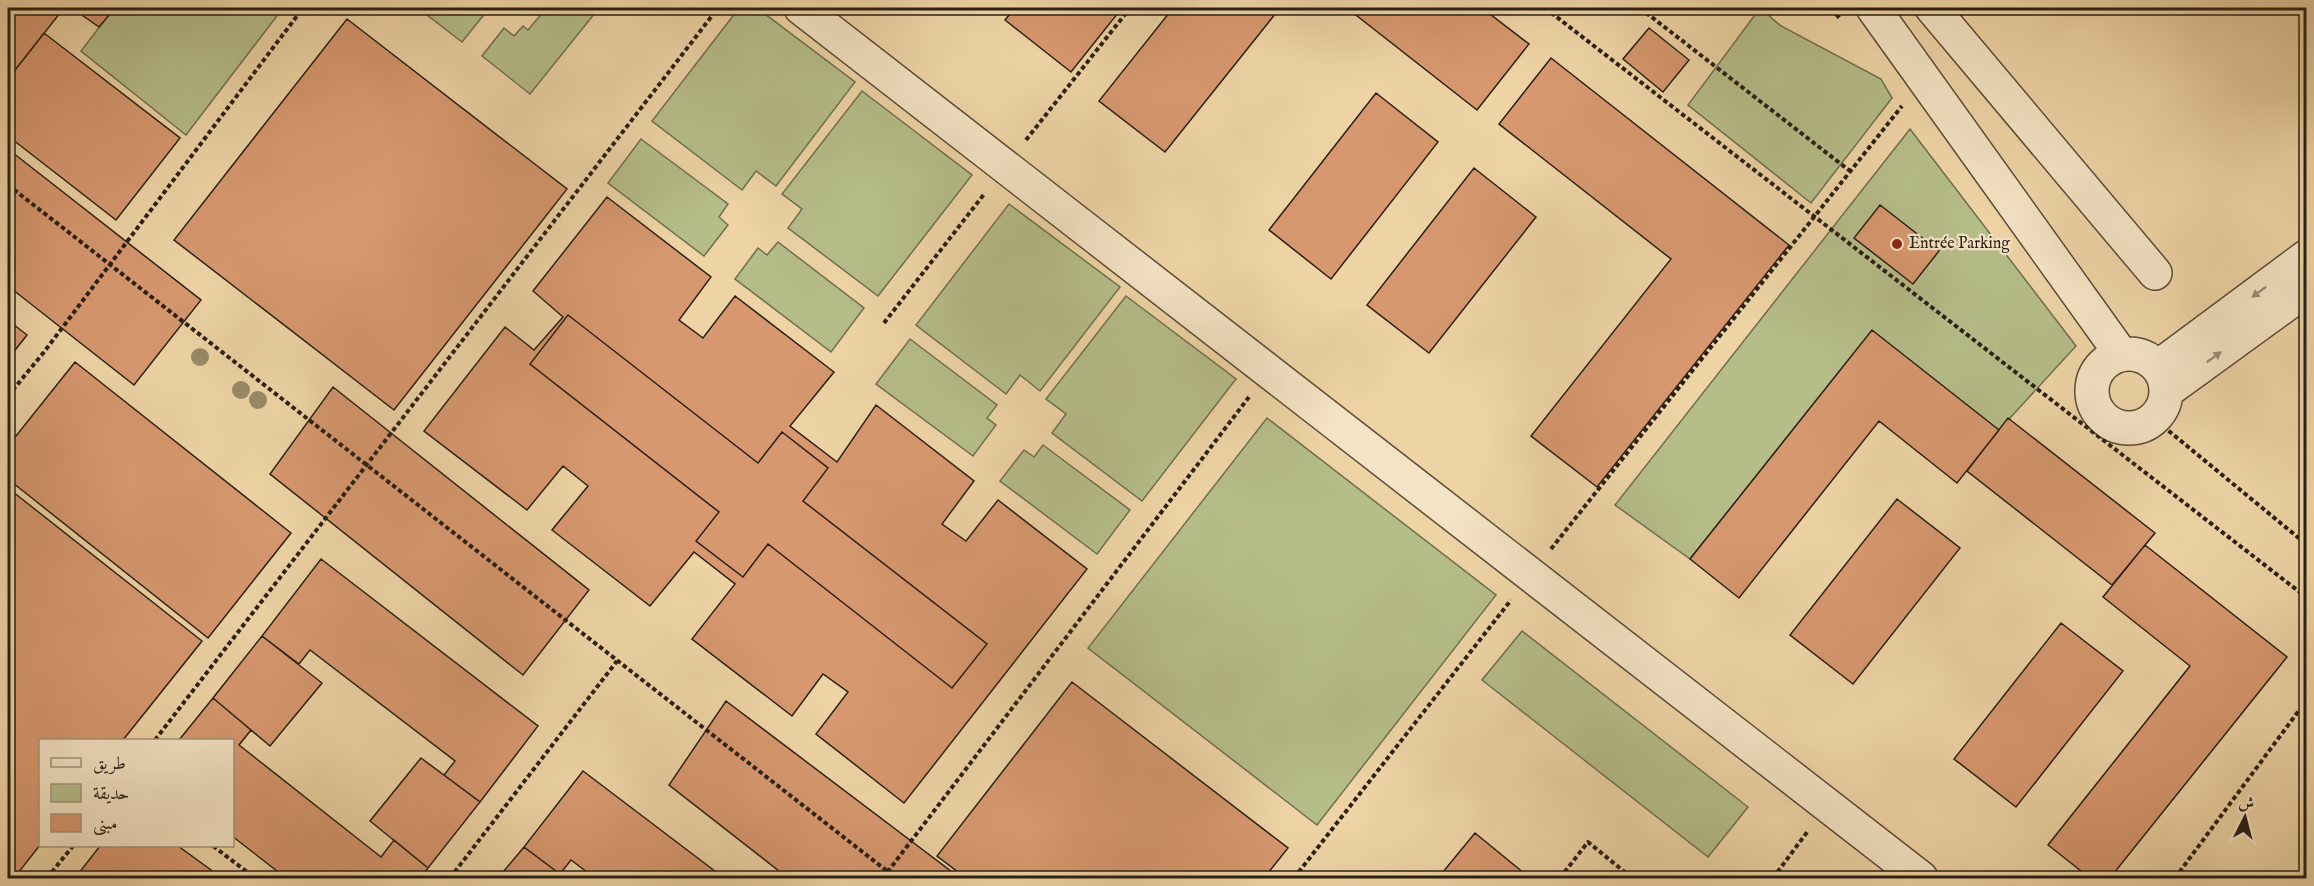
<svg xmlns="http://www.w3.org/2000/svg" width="2314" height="886" font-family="'IM FELL English',Amiri,serif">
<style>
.green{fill:#b5bd89;stroke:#706e4f;stroke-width:1.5}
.building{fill:#d7986f;stroke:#2a1f15;stroke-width:1.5}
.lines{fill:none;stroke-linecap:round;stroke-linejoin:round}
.minor-casing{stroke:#5b4c39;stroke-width:36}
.path{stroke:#2a1f15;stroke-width:4;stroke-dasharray:4.5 3;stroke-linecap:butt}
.minor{stroke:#f4e3c4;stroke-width:33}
.tree{fill:#998a69}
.oneway{fill:#998b75}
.poi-dot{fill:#8f2418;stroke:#f4e3c4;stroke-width:2}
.labels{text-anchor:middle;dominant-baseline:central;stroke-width:4.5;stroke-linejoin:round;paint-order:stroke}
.poi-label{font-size:16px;fill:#2a1f15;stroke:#f4e3c4;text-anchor:start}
</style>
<rect width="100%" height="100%" fill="#eed4a5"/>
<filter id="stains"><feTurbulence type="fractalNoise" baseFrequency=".00333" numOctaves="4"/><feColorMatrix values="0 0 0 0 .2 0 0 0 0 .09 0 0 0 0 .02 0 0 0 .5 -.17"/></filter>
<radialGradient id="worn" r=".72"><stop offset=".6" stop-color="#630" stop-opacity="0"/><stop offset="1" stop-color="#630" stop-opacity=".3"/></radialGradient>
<path class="green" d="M114,8H283L186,135L81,51Z
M418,8H481L486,12L462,42Z
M541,8H599L530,94L482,56L504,28L514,36L523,26L528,30L544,11Z
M739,8H757L855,82L776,186L756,171L742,190L652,121Z
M1760,8L1781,26L1881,79L1892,98L1811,203L1688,105Z
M862,91L972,175L878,296L788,228L802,209L782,194Z
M1910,129L2076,346L1999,430L1872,331L1690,559L1615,505Z
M641,139L728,204L719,217L728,225L704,256L608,183Z
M1009,204L1120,287L1040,391L1020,375L1006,394L916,325Z
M778,242L864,308L831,352L735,279L758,248L767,255Z
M1126,296L1236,379L1142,501L1052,433L1066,414L1046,399Z
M910,339L997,405L987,418L996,425L973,456L876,384Z
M1267,418L1496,595L1317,825L1088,648Z
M1043,445L1130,510L1097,554L1000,481L1024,450L1034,457Z
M1522,631L1748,807L1708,857L1482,680Z"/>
<path class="building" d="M8,8H64L8,79Z
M72,8H115L99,27Z
M1015,8H1122L1071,72L1005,20Z
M1173,8H1280L1165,152L1099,101Z
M1347,8H1482L1529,44L1477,110Z
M347,19L567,189L394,410L174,240Z
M1649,28L1689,60L1663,92L1623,59Z
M44,33L180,138L116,220L8,136V79Z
M1551,58L1789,245L1597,487L1531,436L1671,259L1499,124Z
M1376,93L1438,142L1331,279L1269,230Z
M8,149L201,300L134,385L8,286Z
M1474,168L1536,217L1429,353L1367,305Z
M607,197L711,277L679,320L703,338L735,296L834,372L790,426L837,462L876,405L974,481L942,524L966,541L998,500L1087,569L904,803L816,734L848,692L823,674L792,716L692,639L735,584L694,552L650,606L552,530L588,486L563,466L527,510L424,431L505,327L534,350L563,317L533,291Z
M1880,205L1939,251L1913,284L1854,238Z
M568,315L758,463L782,432L828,468L803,501L987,644L952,688L768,544L743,577L696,541L719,512L530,364Z
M8,320L27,335L8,359Z
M1872,330L1999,430L1957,483L1879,421L1739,598L1690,559Z
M1872,330L1999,430L1957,483L1879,421L1739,598L1690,559Z
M75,362L291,533L208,638L8,479V446Z
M333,387L589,590L523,675L270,474Z
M2008,418L2155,533L2112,585L1967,471Z
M8,488L202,641L123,740H40V845L15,877L8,871Z
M1897,499L1960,548L1853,684L1790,635Z
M2145,545L2287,657L2110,878H2090L2048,845L2190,666L2103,597Z
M2145,545L2287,657L2110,878H2090L2048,845L2190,666L2103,597Z
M2145,545L2287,657L2110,878H2090L2048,845L2190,666L2103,597Z
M321,559L538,726L480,802L444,775L455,761L310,650L299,664L262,636Z
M2061,623L2123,671L2016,807L1954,759Z
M262,636L322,683L270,746L213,698Z
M1072,682L1288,848L1264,878H966L937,856Z
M213,698L251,730L239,745L381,857L394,840L428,868L420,878H286L232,836V740H179Z
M726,701L960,878H788L669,785Z
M421,758L480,802L428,868L370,821Z
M583,771L724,878H595L571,860L560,874L524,847Z
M1475,833L1530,878H1438Z
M100,846H178L222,878H75Z
M524,847L560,874L565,878H498Z"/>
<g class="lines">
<g class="minor-casing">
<path id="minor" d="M801,8L1921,878
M1873,8L2121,354
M1932,8L2155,273
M2092 391a37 37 0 1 1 74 0a37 37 0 1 1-74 0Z
M2158,367L2306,257
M2167,391L2306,290"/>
</g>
<path class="path" d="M1545,8L2306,597
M1640,8L1850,171
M1832,8L1840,19
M1026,140L1130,8
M8,185L896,878
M884,323L985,193
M2087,366C2077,390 2079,408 2092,430
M8,396L44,352L303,8
M2098,434C2125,444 2139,440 2164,427L2306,544
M1551,549L1902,106
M155,740L718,8
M213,846L255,878
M47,878L73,846
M450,878L617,661
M883,878L1249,397
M1294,878L1511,600
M1560,878L1588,842L1632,878
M1773,878L1808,831
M2175,878L2306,701"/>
<use href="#minor" class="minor"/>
</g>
<g class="tree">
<circle cx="200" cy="357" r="9"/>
<circle cx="241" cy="390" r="9"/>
<circle cx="258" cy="400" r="9"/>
</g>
<defs><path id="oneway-solid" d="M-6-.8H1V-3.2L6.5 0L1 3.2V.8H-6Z" transform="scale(1.5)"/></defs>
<g class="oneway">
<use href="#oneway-solid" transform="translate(2259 292) rotate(144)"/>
<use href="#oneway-solid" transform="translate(2214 357) rotate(-36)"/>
</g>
<circle class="poi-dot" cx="1897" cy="244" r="6"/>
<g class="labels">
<g class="poi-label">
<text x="1909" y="244">Entrée Parking</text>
</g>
</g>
<rect width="2314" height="886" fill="none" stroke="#eed4a5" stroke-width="30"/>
<rect x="9" y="9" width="2296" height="868" fill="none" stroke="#2a1f15" stroke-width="3"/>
<rect x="15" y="15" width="2284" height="856" fill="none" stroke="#2a1f15" stroke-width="1.5"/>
<rect x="39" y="739" width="195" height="108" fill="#f4e3c4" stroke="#a3957e" stroke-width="1.5"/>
<rect x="51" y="758" width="30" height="9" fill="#f4e3c4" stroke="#a3957e" stroke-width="1.5"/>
<text x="93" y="769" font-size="18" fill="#2a1f15">طريق</text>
<rect x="51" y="784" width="30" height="18" fill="#b5bd89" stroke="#a3957e" stroke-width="1.5"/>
<text x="93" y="799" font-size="18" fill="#2a1f15">حديقة</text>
<rect x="51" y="814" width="30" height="18" fill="#d7986f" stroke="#a3957e" stroke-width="1.5"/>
<text x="93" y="829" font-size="18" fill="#2a1f15">مبنى</text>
<g transform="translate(2245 817) rotate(6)" stroke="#f4e3c4" stroke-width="4.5" paint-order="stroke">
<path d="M0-4.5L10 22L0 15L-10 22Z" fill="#2a1f15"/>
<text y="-9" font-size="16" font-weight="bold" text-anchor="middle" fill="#2a1f15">ش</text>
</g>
<rect width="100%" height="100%" filter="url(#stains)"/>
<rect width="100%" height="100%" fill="url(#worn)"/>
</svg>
